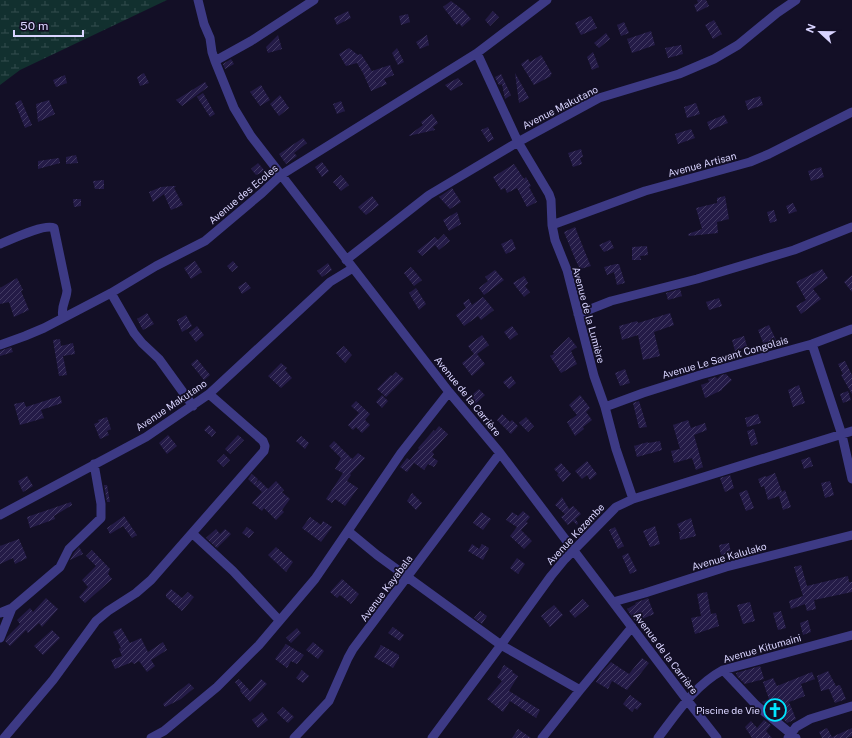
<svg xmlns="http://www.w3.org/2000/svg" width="852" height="738" font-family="'Public Sans',sans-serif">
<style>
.wetland{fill:url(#wetland-marsh)}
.building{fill:url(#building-hatch)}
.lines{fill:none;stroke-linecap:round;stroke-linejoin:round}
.street{stroke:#3d3a85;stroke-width:9}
.labels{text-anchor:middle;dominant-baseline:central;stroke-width:3.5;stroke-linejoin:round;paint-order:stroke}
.street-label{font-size:10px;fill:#d9d4ff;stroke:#130f26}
.poi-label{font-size:10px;fill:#d9d4ff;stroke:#130f26;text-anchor:end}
</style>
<defs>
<pattern id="wetland-marsh" width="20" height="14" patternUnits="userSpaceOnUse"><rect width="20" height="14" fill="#12302f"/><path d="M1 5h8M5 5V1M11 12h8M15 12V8" fill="none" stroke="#344d4e"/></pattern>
<pattern id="building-hatch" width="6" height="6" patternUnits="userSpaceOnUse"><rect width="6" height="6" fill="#241b47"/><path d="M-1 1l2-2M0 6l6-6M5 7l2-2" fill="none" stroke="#433b63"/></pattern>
</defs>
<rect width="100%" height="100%" fill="#130f26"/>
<path class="wetland" d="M0,0H167L20,70L0,85Z"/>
<path class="building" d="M697,0H706L709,6L697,12L694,5L698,3Z
M451,1L463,10L471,19L462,27L459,23L457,25L443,7Z
M348,11L351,18L337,25L334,18Z
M493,11L499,17L490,26L485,20Z
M408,14L410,22L401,25L399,16Z
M591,16L597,28L581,35L575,23Z
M714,20L722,34L713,39L705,25Z
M624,22L629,33L621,36L617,25Z
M651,31L655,45L632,53L627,39Z
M606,33L610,39L599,48L594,43Z
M278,35L282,49L268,53L266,47Z
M427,35L429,45L420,49L416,42Z
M681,45L683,54L668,58L665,48Z
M349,48L358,55L361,54L372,71L390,65L394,75L384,79L387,84L371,91L363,73L357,63L346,66L339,54Z
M397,48L404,62L398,65L392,53Z
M593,52L599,67L592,70L587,57Z
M541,55L552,74L550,75L551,76L534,85L521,64L528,59L530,62Z
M231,59L234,64L225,69L223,64Z
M144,73L149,83L140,86L137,77Z
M515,73L529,98L519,103Z
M501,74L511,95L505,99L502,84L499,85L495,77Z
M65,75L67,83L56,87L53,80Z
M458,78L463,84L451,91L445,85Z
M205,82L208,87L182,106L176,100Z
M261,85L270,100L260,106L250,92Z
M203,93L215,114L210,117L197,97Z
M280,95L289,108L279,116L270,104Z
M760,96L763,105L748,110L745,101Z
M21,100L32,125L25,128L15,103Z
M49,100L55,114L38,122L36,104Z
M341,101L345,111L337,114L333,104Z
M696,103L700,114L687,118L684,107Z
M432,114L438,123L433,127L435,130L408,136L423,125L421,122Z
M724,115L728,123L710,130L707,122Z
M488,127L494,139L488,142L481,130Z
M691,129L695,138L678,144L675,134Z
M303,138L307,143L294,153L297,156L286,164L279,154Z
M581,149L583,157L580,158L582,164L573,167L568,153Z
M76,155L78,163L66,164V157Z
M59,158L60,163L38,169V161Z
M322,162L329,171L322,177L315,167Z
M258,163L265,171L256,175L251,169Z
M514,164L524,179L526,177L531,186L529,187L537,202L527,207L517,188L507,193L505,188L501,190L493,177Z
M821,167L824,177L811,181L808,171Z
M341,175L349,185L341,191L333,182Z
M104,180V189H95L93,181Z
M173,186H176L174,188L183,205L171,210L164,194L153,202L149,192L161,187Z
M452,188L461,202L450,209L439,197Z
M372,196L379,205L366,215L358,207Z
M725,196L729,219L717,222L718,233L689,236L688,234L702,229L696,208L717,203V198Z
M73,199H81V206L74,207Z
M793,203L797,211L789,214L786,206Z
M774,210L777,221L770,223L767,212Z
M457,212L461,224L449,231L443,220Z
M575,227L589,262L591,266L580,269L576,261L564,232Z
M444,234L450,241L439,250L435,245L422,256L417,251L435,237L438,240Z
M512,239L516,249L506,254L501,244Z
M610,240L614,248L604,252L599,245Z
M647,246L648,255L640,256L641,260H632V247Z
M195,261L202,272L191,279L184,268Z
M233,261L238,267L232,272L227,266Z
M328,263L332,270L322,277L317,271Z
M616,264H619L625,283L617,285L614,272L607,275L604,267Z
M411,267L422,280L414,286L404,273Z
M822,269L828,278L813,289L821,299L801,314L796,306L806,300L796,282Z
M495,270L504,280L484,295L479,288L488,281L485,277Z
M852,275V292L844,282Z
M524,276L528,283L525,286L530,292L524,297L513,283Z
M17,278L23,290L21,291L29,310L14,317L9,302L0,304V288Z
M246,282L251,288L242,294L238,287Z
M416,288L426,304L419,310L409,293Z
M680,289L682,296L668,300L666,293Z
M483,297L494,310L481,320L478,316L464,326L456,315L466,308L463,303L469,299L472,305Z
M719,298L722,306L709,310L706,302Z
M147,313L154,324L143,330L137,319Z
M670,313L674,325L654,332L660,356L643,360L638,335L622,340L619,326L637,321L638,323Z
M186,315L192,326L182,332L177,320Z
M769,325L776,340L764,345L758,330Z
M197,326L204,335L196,342L189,333Z
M512,326L518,334L510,340L504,332Z
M482,335L489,345L477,354L485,364L472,376L462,363L474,354L468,346Z
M744,336L747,346L735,351L732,340Z
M569,337L577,347L571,351L577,364L561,373L550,356L554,354L553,352Z
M60,339L61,346L73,343L75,354L63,356L67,375L59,376L53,340Z
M344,346L352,355L345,363L336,353Z
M11,347L13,352L0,356V351Z
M197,359L210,375L204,380L191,364Z
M845,361L852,375V394L841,375L843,374L838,364Z
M281,363L287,368L285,370L292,378L281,388L268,376Z
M625,369L630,383L620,386L615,373Z
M396,372L404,379L386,397L377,389L391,375L392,376Z
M726,374L732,380L722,389V390L705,398L701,385L709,382L708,379L716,377L717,379L721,375Z
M511,376L516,383L509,389L503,382Z
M799,385L805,403L793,407L788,390Z
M479,389L485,395L473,406L467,399Z
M848,391L851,400L843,403L840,394Z
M382,395L388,401L382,408L376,402Z
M580,395L590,408L586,412L592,420L583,427L584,429L575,436L567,422L577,415L569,405Z
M60,396L62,403L41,410L44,418L20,425L14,404L24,402L26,407Z
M356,401L370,414L365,420L370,425L362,433L356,427L353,430L348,425L359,413L351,406Z
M639,401L647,427L639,428L633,403Z
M502,414L510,422L512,420L518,426L511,434L497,420Z
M758,414L761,423L747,427L745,418Z
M107,417L111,429L107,431L109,435L100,439L94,424L99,422L98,420Z
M526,417L534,426L528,432L519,423Z
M688,420L691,428L705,423L707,430L694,435L703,467L696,470L692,458L674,463L671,451L680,449L673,425Z
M209,425L216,432L212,437L204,430Z
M439,426L448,434L432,452L434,454L432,457L438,461L434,467L428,464L424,470L410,460L419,449L418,448L434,430L435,431Z
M754,429L758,444L751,446L747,431Z
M168,435L177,446L167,454L159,443Z
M238,435L244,440L230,454L225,449Z
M301,436L309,443L305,449L296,441Z
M334,441L352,459L358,453L365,458L350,474L351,475L347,481L358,488L345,506L335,499L332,503L326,499L343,473L335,469L341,458L329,446Z
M660,441L662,450L637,457L634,446L648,442V443Z
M224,454L230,460L223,467L217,461Z
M810,457L813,466L804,469L801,460Z
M407,458L414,463L407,472L400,467Z
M587,461L597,474L590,480L587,475L582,479L575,471Z
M561,463L571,474L563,482L557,475L559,474L554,469Z
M775,473L782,492L785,490L791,507L783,510L779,496L768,500L764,486L761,487L758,479L765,476L766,477Z
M252,474L258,479L256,483L259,480L268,489L276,481L284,490L282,492L290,499L282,510L284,512L276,520L264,508L262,511L252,503L262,492L248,479Z
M730,475L734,488L725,492L720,478Z
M27,476L33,486L23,492L18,481Z
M830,481L834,495L825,498L821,483Z
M104,485H107L110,502H107Z
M747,490L754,508L746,511L739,493Z
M412,493L422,503L416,510L407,501Z
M562,497L569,509L573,506L581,514L575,519L578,523L577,525L573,521L568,525L561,517L565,514L555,505Z
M71,502L72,505L54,516L55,519L30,528L27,517Z
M523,511L530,517L526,522L528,523L521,530L532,541L524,549L510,536L517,527L506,520L512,512L518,516Z
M481,512L491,519L483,530L473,523Z
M124,516L137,535L132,538L123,526L110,534L107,528Z
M310,517L321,525L323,521L332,527L321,542L302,528Z
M691,518L696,536L680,540L679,532H681L677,524Z
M655,526L660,544L650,547L643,531Z
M247,527L254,532L249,538L242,533Z
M615,527L624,546L618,549L609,530Z
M216,529L220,534L225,529L231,534L217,548L206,538Z
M19,539L27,558L15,564L13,558L0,564V546Z
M729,543L731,553L721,555L719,545Z
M472,544L479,549L482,544L489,548L483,560L468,551Z
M79,547L83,554L70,560L74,553Z
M276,547L293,562L286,572L268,555Z
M92,550L110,569L108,574L112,579L85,603L79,597L88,587L82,580L96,566L86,556Z
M628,553L637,571L630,574L622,556Z
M517,558L525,564L518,574L510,568Z
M801,565L807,586L848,576L849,582H852V592L814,600L816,609L807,611L805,604L791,609L789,601L803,596L794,567Z
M342,579L359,594L351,604L340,595L337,598L330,592Z
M171,589L182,598L188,592L194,597L182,611L166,597V594Z
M707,592L711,614L716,613L719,626L695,634L691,618L701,616L697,594Z
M46,598L58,609L42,627L39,623L28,633L26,630L10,646L5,641L7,637L20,624L17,620L30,608L33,612Z
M648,598L654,614L642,619V618L634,620L627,609L636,604L635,603Z
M583,599L589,606L575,618L569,611Z
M750,602L755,621L743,624L737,605Z
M554,605L563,615L550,627L541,616Z
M480,611L487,616L482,624L474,618Z
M781,611L786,628L778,630L773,613Z
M808,620L811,632L803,635L800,623Z
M393,627L404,635L400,641L388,633Z
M121,628L130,643L141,638L148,652L163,642L167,650L151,660L155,666L147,672L139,661L134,664L132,662L115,669L111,660L122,656L119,649L121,648L113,632Z
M297,628L301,633L291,643L286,638Z
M52,630L60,638L43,655L34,646Z
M313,642L324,651L318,659L306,650Z
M286,644L304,655L297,664L291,661L287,668L275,659Z
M381,645L399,655V658L393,668L374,657Z
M642,658L649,663L627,690L612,681L608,689L596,682L601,673L611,662L629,674Z
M504,665L513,671L512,672L518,676L509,691L540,710L536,718L510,701L503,712L487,699L502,681L497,677Z
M760,666L764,679L745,684L737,676L736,673Z
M302,670L309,676L303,683L296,678Z
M828,671L836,686L840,685L846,699L835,703L829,689L821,691L817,676Z
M812,672L815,679L801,684L805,696L789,702L796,719L787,723L782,717L781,718L762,702L769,699L763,682L773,678L777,686Z
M239,679L250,691L261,679L267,684L250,702L240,691L241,690L235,682Z
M189,683L194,688L181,699L165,707L163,704Z
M630,695L642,704L637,710L635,708L632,712L623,704Z
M283,707L294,717L288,723L277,713Z
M262,712L268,720L258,728L252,720Z
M764,720L771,725L766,731L772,738H752L745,727L751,721L757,728Z
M827,728L832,737L852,728V736L847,738H822L819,732Z
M518,729L531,738H512Z"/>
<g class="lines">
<path class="street" d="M198,0L204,24L210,38L212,52L215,61L234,108L251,136L449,392L500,453L687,700L717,738
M477,53L518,142L549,194L551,200L552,225L555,240L567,270L594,376L605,407L616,449L633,499
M215,61L251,41L314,0
M552,225L645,191L750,162L769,154L852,112
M0,244C10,240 45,223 54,228L67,290C67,299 60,307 63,317
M346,260L429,195L518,142L599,98L679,74L714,59L738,45L777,13L796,0
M111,293L134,333L142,343L159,359L193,406
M578,314L611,301L697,279L794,250L852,227
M812,344L842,435L852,479
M0,345L25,336L44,328L111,293L156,266L205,241L262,193L281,175L477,53L547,0
M605,407L643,393L700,375L812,344L852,329
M0,515L146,437L209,394L330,282L353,268
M348,531L377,555L501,645L580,690
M193,534L233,571L279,620
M613,602L645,593L726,567L852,535
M0,613L12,608L60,567L69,549L101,518V504L94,464
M0,638L12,608
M723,670L756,705L796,738
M4,738L53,680L96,621L108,611L136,593L151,580L264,451L265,446L263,441L209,394
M151,738L164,731L217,687L259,645L315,579L401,453L449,392
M294,738L329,701L348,658L353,649L500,453
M432,738L501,645L551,576L565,559L616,507L633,499L852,431
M542,738L580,690L632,627
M658,738C677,713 695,685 723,670L852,635
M788,738L796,727L810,719L852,706"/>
</g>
<defs>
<g id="church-ring" transform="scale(1.15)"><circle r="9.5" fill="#130f26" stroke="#00e5ff" stroke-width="1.5"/><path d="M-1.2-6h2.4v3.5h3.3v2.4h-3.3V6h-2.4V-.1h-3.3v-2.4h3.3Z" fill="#00e5ff"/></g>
</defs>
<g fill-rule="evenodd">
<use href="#church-ring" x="775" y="710"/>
</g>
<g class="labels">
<g class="street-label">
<text transform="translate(560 107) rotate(-27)">Avenue Makutano</text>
<text transform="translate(702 164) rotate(-15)">Avenue Artisan</text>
<text transform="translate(243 194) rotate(-40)">Avenue des Ecoles</text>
<text transform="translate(589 315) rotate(75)">Avenue de la Lumière</text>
<text transform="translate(725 357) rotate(-16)">Avenue Le Savant Congolais</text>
<text transform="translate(468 396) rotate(51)">Avenue de la Carrière</text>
<text transform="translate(171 405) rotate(-34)">Avenue Makutano</text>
<text transform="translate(575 534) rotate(-47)">Avenue Kazembe</text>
<text transform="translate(729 556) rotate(-16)">Avenue Kalulako</text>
<text transform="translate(386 588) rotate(-53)">Avenue Kayabala</text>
<text transform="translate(762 648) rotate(-16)">Avenue Kitumaini</text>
<text transform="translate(666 653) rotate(53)">Avenue de la Carrière</text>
</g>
<g class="poi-label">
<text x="760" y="710">Piscine de Vie</text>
</g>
</g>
<g transform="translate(820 32) rotate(292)" stroke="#130f26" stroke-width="3" paint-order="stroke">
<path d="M0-3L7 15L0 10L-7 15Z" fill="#d9d4ff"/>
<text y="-6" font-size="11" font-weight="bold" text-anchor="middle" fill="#d9d4ff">N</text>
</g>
<path d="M14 30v6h69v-6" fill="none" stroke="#d9d4ff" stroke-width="2"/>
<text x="20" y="30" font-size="12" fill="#d9d4ff" stroke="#130f26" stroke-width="3" paint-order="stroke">50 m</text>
</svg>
